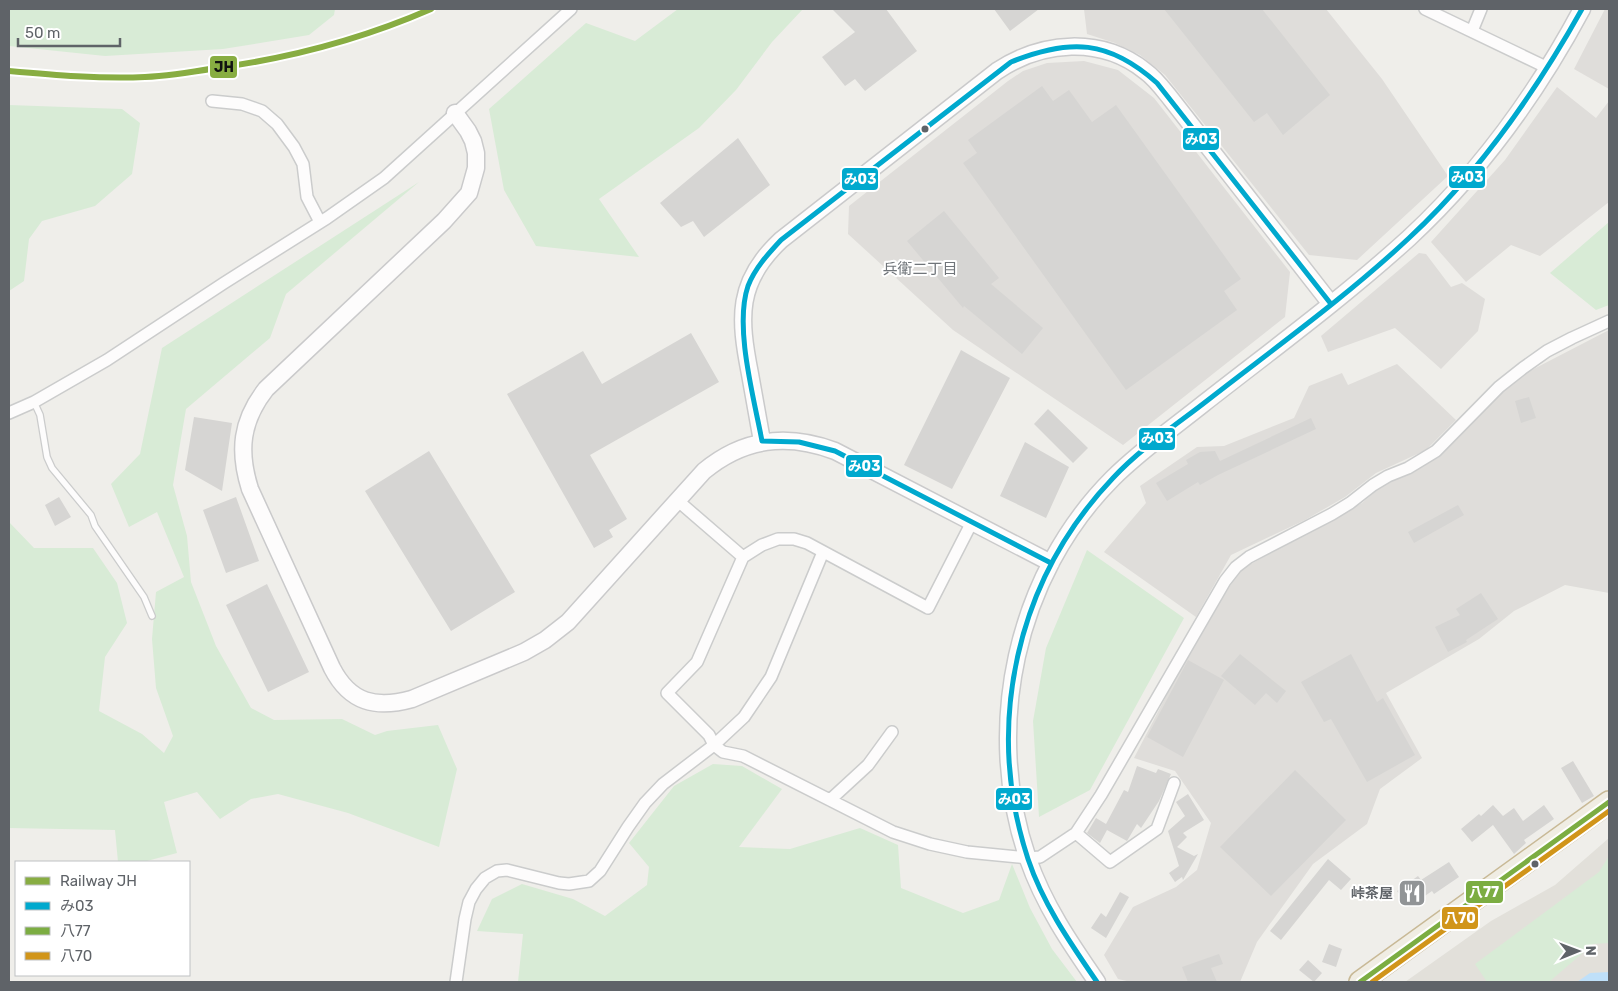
<svg xmlns="http://www.w3.org/2000/svg" width="1618" height="991" font-family="Rubik,'Noto Sans JP',sans-serif">
<style>
.industrial{fill:#dfddda}
.education{fill:#e2e0da}
.green{fill:#d8ebd6}
.water{fill:#bfe0f9}
.building{fill:#d6d5d3}
.lines{fill:none;stroke-linecap:round;stroke-linejoin:round}
.lane-casing{stroke:#cbcccc;stroke-width:8}
.street-casing{stroke:#cbcccc;stroke-width:14}
.secondary-casing{stroke:#cacacb;stroke-width:19}
.highway-casing{stroke:#c8b996;stroke-width:24}
.lane{stroke:#fdfcfc;stroke-width:5.5}
.street{stroke:#fdfcfc;stroke-width:11}
.secondary{stroke:#fdfcfc;stroke-width:16}
.highway{stroke:#f0ede3;stroke-width:21}
.bus-1-casing{stroke:#fff;stroke-width:9}
.bus-2-casing{stroke:#fff;stroke-width:9}
.bus-3-casing{stroke:#fff;stroke-width:9}
.bus-1{stroke:#00a9ce;stroke-width:5}
.bus-2{stroke:#7cad42;stroke-width:5}
.bus-3{stroke:#d1951a;stroke-width:5}
.rail-1-casing{stroke:#fff;stroke-width:10}
.rail-1{stroke:#88ad42;stroke-width:6}
.bus-dot{fill:#5f6368;stroke:#fff;stroke-width:2}
.labels{text-anchor:middle;dominant-baseline:central;stroke-width:4;stroke-linejoin:round;paint-order:stroke}
.poi-label{font-size:14px;font-weight:bold;fill:#5f6368;stroke:#fff;text-anchor:end}
.neighbourhood-label{font-size:15px;fill:#70757a;stroke:#fff}
.line-badge{stroke:#fff;stroke-width:2}
.badge-label{font-size:14px;text-anchor:middle;font-weight:bold;fill:#fff}
.pale-badge-label{font-size:14px;text-anchor:middle;font-weight:bold;fill:#111}
</style>
<rect width="100%" height="100%" fill="#efeeea"/>
<path class="industrial" d="M1084,9H1326L1382,79L1448,176L1357,260L1309,255L1165,75L1140,55L1115,43L1087,34Z
M1605,9H1609V89L1574,69Z
M1084,61L1118,70L1154,98L1290,272L1285,317L1123,445L953,330L848,234L849,206L1008,81L1023,71L1047,63Z
M1557,87L1596,118L1609,101V202L1540,256L1511,245L1466,282L1431,242L1505,160Z
M1419,253L1426,254L1451,287L1462,283L1485,299L1478,331L1441,369L1395,328L1328,352L1321,336Z
M1609,330V593L1565,585L1514,611L1479,639L1386,693L1422,758L1380,789L1367,824L1313,864L1257,942L1240,982H1131L1118,979L1104,955L1133,907L1176,887L1197,870L1211,823L1175,771L1134,758L1188,654L1240,570L1362,503L1386,482L1435,458L1520,376Z
M1397,364L1456,420L1426,450L1376,473L1345,497L1305,520L1231,555L1196,617L1104,552L1146,503L1140,486L1197,447L1224,446L1294,418L1309,386L1342,373L1348,385Z"/>
<path class="education" d="M1609,838V982H1405L1491,921L1555,885Z"/>
<path class="green" d="M9,9H335L334,15L309,35L223,49L105,56L9,46Z
M678,9H803L772,42L736,90L699,128L599,199L639,257L536,246L504,190L489,109L586,23L635,41Z
M9,105L122,109L140,123L132,174L95,206L42,221L29,239L24,281L9,291Z
M419,182L286,294L270,338L186,409L173,485L187,536L191,582L216,646L251,708L274,720L342,719L375,735L387,731L438,725L457,769L439,847L348,813L278,794L251,799L220,819L197,792L164,802L177,853L143,862H118L115,830L9,828V522L34,548H93L117,583L127,623L105,657L99,711L142,734L164,753L173,736L156,688L152,639L156,592L184,577L157,512L129,527L111,484L140,454L162,348Z
M1609,222V305L1596,310L1550,273Z
M1087,550L1184,618L1090,790L1039,817L1033,721L1046,648Z
M713,764L742,766L782,789L739,847L790,849L860,828L898,845L901,888L963,913L999,900L1012,864L1030,908L1052,949L1077,982H518L523,934L477,931L492,899L522,884L573,899L605,916L647,885L649,867L629,843L674,786Z
M1609,856V943L1593,944L1549,982H1487L1475,964L1599,872Z"/>
<path class="water" d="M1609,972V982H1577L1590,973Z"/>
<path class="building" d="M832,9H886L917,51L865,91L855,79L845,86L822,57L855,32Z
M994,9H1039L1010,31Z
M1164,9H1262L1330,95L1283,135L1267,113L1254,122Z
M1042,86L1053,101L1069,90L1092,122L1116,105L1241,279L1224,291L1237,310L1126,390L963,163L977,153L968,140Z
M738,138L770,185L704,237L693,221L681,227L660,203Z
M944,211L999,278L991,284L1043,328L1022,354L964,306L963,308L907,241Z
M691,333L719,382L590,455L627,519L609,530L613,537L594,548L507,394L583,351L602,384Z
M961,350L1010,378L952,489L904,465Z
M1529,397L1536,418L1521,423L1515,401Z
M1048,409L1088,448L1073,463L1034,424Z
M194,417L232,423L222,491L185,470Z
M1311,418L1316,429L1218,475L1200,485L1198,482L1167,501L1156,483L1188,464L1186,460L1200,452L1215,451L1220,461Z
M1025,442L1069,467L1046,518L1000,496Z
M429,451L515,592L451,631L365,491Z
M59,497L71,517L55,526L45,505Z
M236,497L259,561L226,573L203,510Z
M1458,505L1464,515L1414,543L1408,532Z
M267,584L309,672L268,692L226,605Z
M1481,593L1498,619L1466,640L1467,642L1448,652L1435,627L1460,615L1456,609Z
M1240,654L1286,691L1277,703L1266,693L1255,705L1221,676Z
M1351,654L1377,702L1383,698L1415,755L1367,782L1331,719L1324,722L1301,682Z
M1188,660L1224,680L1183,757L1147,737Z
M1573,761L1594,796L1582,803L1561,768Z
M1137,766L1156,773L1158,769L1171,774L1159,801L1141,828L1137,824L1127,841L1107,830L1100,843L1087,833L1096,818L1106,824L1124,790L1128,792Z
M1295,770L1346,820L1271,896L1220,847Z
M1188,794L1204,820L1183,833L1187,837L1177,847L1194,856L1198,854L1183,880L1182,877L1175,882L1169,873L1179,866L1168,831L1185,816L1176,802Z
M1493,805L1503,816L1514,808L1523,821L1544,805L1554,819L1524,840L1526,843L1514,854L1493,825L1472,842L1461,829L1479,814L1481,816Z
M1328,859L1351,879L1341,890L1329,880L1281,940L1270,931Z
M1449,862L1459,877L1434,894L1432,891L1409,907L1397,891L1418,876L1421,880Z
M1120,892L1129,897L1106,938L1091,928L1101,913L1106,917Z
M1329,944L1342,949L1336,967L1322,962Z
M1219,954L1223,964L1211,968L1217,982H1188L1182,967Z
M1308,960L1322,973L1314,982L1299,970Z"/>
<g class="lines">
<g class="lane-casing">
<path id="lane" d="M34,402L40,415L47,457L52,468L91,515L95,526L144,597L152,616"/>
</g>
<g class="street-casing">
<path id="street" d="M1425,9L1548,68
M1472,31L1481,9
M212,101L242,104L262,111L277,124L294,147L303,164L307,197L320,222
M9,413L34,402L107,360L224,283L327,218L384,178L571,9
M677,500L743,557
M972,522L928,608L807,543L794,539H778L762,545L743,557L697,662L667,693L709,735L714,745L723,752L743,756L893,832L930,844L967,852L1028,858L1040,857L1076,833L1101,795L1225,581L1236,567L1249,557L1332,514L1350,503L1373,485L1388,476L1408,468L1436,451L1499,387L1523,368L1547,351L1572,338L1609,321
M830,800L868,765L892,732
M1076,833L1110,862L1157,829L1174,783
M456,982L465,919L469,902L476,889L485,878L497,871L507,870L559,883L569,884L589,881L600,871L628,827L645,803L663,784L714,745L744,717L771,677L823,552"/>
</g>
<g class="secondary-casing">
<path id="secondary" d="M455,113L468,131L473,141L476,153V168L469,193L444,221L266,389C241,421 238,451 250,489L332,668C350,703 376,709 412,699L524,652L545,640L568,622L704,471C744,438 787,433 835,451L1051,563
M762,441C758,419 754,396 750,374C739,318 736,282 781,240L997,71C1042,41 1101,36 1145,71C1155,78 1163,89 1171,99L1331,304
M1097,982C1070,943 1044,905 1028,859C983,729 1015,576 1113,478C1140,451 1173,428 1203,404C1272,350 1344,297 1409,238C1479,173 1537,93 1582,9"/>
</g>
<g class="highway-casing">
<path id="highway" d="M1360,982L1609,802"/>
</g>
<use href="#lane" class="lane"/>
<use href="#street" class="street"/>
<use href="#secondary" class="secondary"/>
<use href="#highway" class="highway"/>
<g class="bus-1-casing">
<path id="bus-1" d="M1051,563L835,451L799,442L762,441C754,398 734,327 748,286C755,268 768,254 781,240L1011,62C1070,38 1109,40 1157,83L1331,304
M1097,982C1071,944 1043,904 1028,859C984,725 1016,580 1113,478C1141,448 1176,425 1208,400C1276,347 1346,297 1409,238C1480,172 1535,93 1582,9"/>
</g>
<g class="bus-2-casing">
<path id="bus-2" d="M1360,982L1609,802"/>
</g>
<g class="bus-3-casing">
<path id="bus-3" d="M1372,982L1609,811"/>
</g>
<use href="#bus-1" class="bus-1"/>
<use href="#bus-2" class="bus-2"/>
<use href="#bus-3" class="bus-3"/>
<g class="rail-1-casing">
<path id="rail-1" d="M9,71C54,75 100,79 145,77C169,76 193,72 216,68C291,58 362,39 431,9"/>
</g>
<use href="#rail-1" class="rail-1"/>
</g>
<defs>
<g id="restaurant-square" transform="scale(1.4375)"><rect x="-9" y="-9" width="18" height="18" rx="4" fill="#919496" stroke="#fff"/><path d="M-5-6h1v4h1v-4h1v4h1v-4h1v5L-1.5 .5V6h-2V.5L-5-1ZM5-6V6H3V1.5H1.5Q1.5-4 5-6Z" fill="#fff"/></g>
</defs>
<g fill-rule="evenodd">
<use href="#restaurant-square" x="1412" y="893"/>
</g>
<g class="bus-dot">
<circle cx="925" cy="129" r="4.5"/>
<circle cx="1535" cy="864" r="4.5"/>
</g>
<g class="labels">
<g class="poi-label">
<text x="1393" y="893">峠茶屋</text>
</g>
<g class="neighbourhood-label">
<text x="920" y="269">兵衛二丁目</text>
</g>
</g>
<g class="line-badge">
<rect x="209" y="55" width="29" height="24" rx="5" fill="#88ad42"/>
<rect x="1182" y="127" width="38" height="24" rx="5" fill="#00a9ce"/>
<rect x="1448" y="165" width="38" height="24" rx="5" fill="#00a9ce"/>
<rect x="841" y="167" width="38" height="24" rx="5" fill="#00a9ce"/>
<rect x="1138" y="427" width="38" height="24" rx="5" fill="#00a9ce"/>
<rect x="845" y="454" width="38" height="24" rx="5" fill="#00a9ce"/>
<rect x="995" y="787" width="38" height="24" rx="5" fill="#00a9ce"/>
<rect x="1465" y="880" width="39" height="24" rx="5" fill="#7cad42"/>
<rect x="1441" y="906" width="38" height="24" rx="5" fill="#d1951a"/>
</g>
<g class="badge-label">
<text x="1201" y="144">み03</text>
<text x="1467" y="182">み03</text>
<text x="860" y="184">み03</text>
<text x="1157" y="443">み03</text>
<text x="864" y="471">み03</text>
<text x="1014" y="804">み03</text>
<text x="1484" y="897">八77</text>
<text x="1460" y="923">八70</text>
</g>
<g class="pale-badge-label">
<text x="224" y="72">JH</text>
</g>
<rect width="1618" height="991" fill="none" stroke="#5f6368" stroke-width="20"/>
<rect x="15" y="861" width="175" height="115" fill="#ffffff" stroke="#bfc1c3"/>
<rect x="25" y="877" width="25" height="8" fill="#88ad42" stroke="#bfc1c3"/>
<text x="60" y="886" font-size="15" fill="#5f6368">Railway JH</text>
<rect x="25" y="902" width="25" height="8" fill="#00a9ce" stroke="#bfc1c3"/>
<text x="60" y="911" font-size="15" fill="#5f6368">み03</text>
<rect x="25" y="927" width="25" height="8" fill="#7cad42" stroke="#bfc1c3"/>
<text x="60" y="936" font-size="15" fill="#5f6368">八77</text>
<rect x="25" y="952" width="25" height="8" fill="#d1951a" stroke="#bfc1c3"/>
<text x="60" y="961" font-size="15" fill="#5f6368">八70</text>
<g transform="translate(1578 951) rotate(89)" stroke="#ffffff" stroke-width="4" paint-order="stroke">
<path d="M0-4L9 19L0 12L-9 19Z" fill="#5f6368"/>
<text y="-8" font-size="14" font-weight="bold" text-anchor="middle" fill="#5f6368">N</text>
</g>
<path d="M18 38v8h102v-8" fill="none" stroke="#5f6368" stroke-width="2.5"/>
<text x="25" y="38" font-size="15" fill="#5f6368" stroke="#ffffff" stroke-width="4" paint-order="stroke">50 m</text>
</svg>
